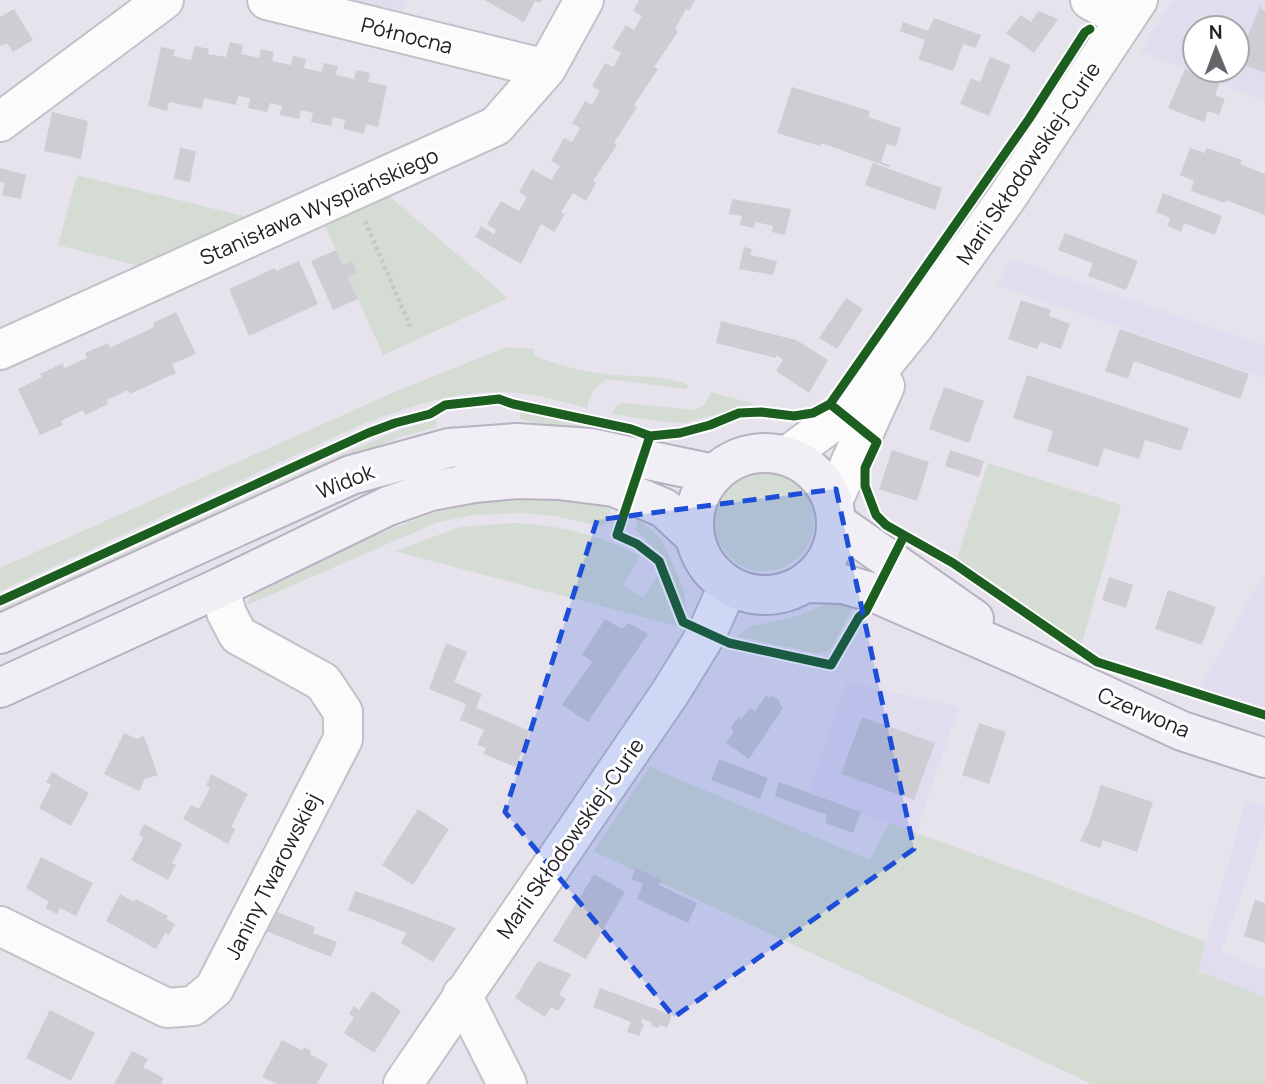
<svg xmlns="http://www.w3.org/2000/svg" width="1265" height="1084" font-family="Manrope,sans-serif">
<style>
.built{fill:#e2dcef;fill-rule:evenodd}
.green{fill:#d4dcd4}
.building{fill:#cfccd4}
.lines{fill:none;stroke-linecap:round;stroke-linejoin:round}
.minor-casing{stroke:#c3c1c8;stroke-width:42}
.major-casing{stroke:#b7b2c0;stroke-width:42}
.path{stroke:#c7c6ca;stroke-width:4.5;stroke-dasharray:3.5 3.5;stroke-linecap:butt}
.minor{stroke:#fbfbfc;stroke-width:38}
.major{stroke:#f1eef6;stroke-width:38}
.cycleway-casing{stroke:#fff;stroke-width:13}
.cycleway{stroke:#1b5e20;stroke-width:9}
.marked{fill:#1d4ed8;fill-opacity:0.2;stroke:#1d4ed8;stroke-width:5;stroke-dasharray:14 9;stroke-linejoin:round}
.labels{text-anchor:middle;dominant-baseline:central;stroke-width:6;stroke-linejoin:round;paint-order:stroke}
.street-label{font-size:21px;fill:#222026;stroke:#fff}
</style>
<rect width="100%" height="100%" fill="#e6e3ed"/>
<path class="built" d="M336,0H408L401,13Z
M1173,0H1265V102L1141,51ZM1195,28H1237V70H1195Z
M1010,259L1265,345V378L997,285Z
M1265,572V710L1219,696L1200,688Z
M847,682L959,707L916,833L808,793Z
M1246,800L1265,806V824L1221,953L1265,970V997L1198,971Z"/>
<path class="green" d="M77,175L251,218L139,266L58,245Z
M382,190L508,298L383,355L348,277L357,273L352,262L343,265L321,218Z
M507,347L535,349L534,355C557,366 587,372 613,375C639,377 664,375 688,385L687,389L607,379C595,386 590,394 587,408C559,401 531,392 502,392C455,391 408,407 365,423L0,591V568L399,390Z
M711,392L755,404L684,423L665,422L611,414L615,407L623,403L695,410L705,404Z
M520,412L582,426L573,431L520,419Z
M436,420L437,427L399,437L0,616V609L345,453L402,429Z
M988,463L1121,505L1081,646L957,558Z
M714 521a50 50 0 1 1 100 0a50 50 0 1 1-100 0Z
M547,498L612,506L605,524L600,526L555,516L522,513L472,515L436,523L245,606L252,595C317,565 392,522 461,505C489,498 518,498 547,498Z
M637,518L662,540L684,590L686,607L683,605L660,553L636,530Z
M515,523C562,526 598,534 640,556L623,586L643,598L657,576L677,626L394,551L461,527Z
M857,600L831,648L825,652L816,653L736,636L753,626L801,615L830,602Z
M650,767L870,860L889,823L1060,885L1206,942L1198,971L1265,997V1084H1092L593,851Z"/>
<path class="building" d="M484,0H542L540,3L535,1L524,22Z
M639,0H695L689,11L686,9L675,29L678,32L654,67L658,69L634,105L637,107L614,143L617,145L593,181L596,183L586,201L573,193L561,212L565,214L554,232L541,224L521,264L475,237L481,226L494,234L496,230L487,224L501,201L519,211L527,197L519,192L532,169L551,180L560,166L551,161L564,138L572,142L580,128L572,123L585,101L592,105L600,91L592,86L605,63L613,67L621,53L612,48L626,25L634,30L642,16L633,11Z
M1261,4V9L1265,11V73L1237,62Z
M14,9L33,40L13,52L7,43L0,46V17Z
M1038,11L1058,19L1034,53L1006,33L1021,15L1031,22Z
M934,18L981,35L976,48L963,44L953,71L918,59L925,40L900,31L903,22L928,31Z
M230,42L243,45L241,54L259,58L261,49L274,52L272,61L291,65L293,56L306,59L304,68L322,72L324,63L338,66L336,75L354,79L356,70L370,73L368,82L387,86L378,127L366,124L364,134L343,129L345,120L333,117L331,126L311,122L313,113L301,110L299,119L280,115L282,106L270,103L267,112L248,108L250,98L238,96L236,105L204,98L202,109L169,102L167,111L148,106L161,47L175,50L173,56L191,60L195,46L209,49L208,54L226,57Z
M990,57L1011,65L989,116L960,104L971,78L980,82Z
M1185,69L1220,83L1215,95L1225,99L1219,115L1208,111L1204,122L1168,108Z
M792,87L870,111L868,117L901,128L896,147L887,144L881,162L890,165L889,167L821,143L820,146L777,133Z
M52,112L88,121L81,159L44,151Z
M180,148L196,151L190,182L174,179Z
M1190,148L1205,153L1207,148L1242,160L1240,164L1265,174V215L1226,200L1225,203L1191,191L1194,181L1180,175Z
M873,163L942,188L935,210L865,185Z
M0,168L26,175L21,199L2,195L5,183L0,182Z
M1163,193L1222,216L1215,235L1184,223L1181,232L1167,226L1170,218L1156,212Z
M732,199L791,209L785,235L772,232L773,226L755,222L754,228L740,225L742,216L729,214Z
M1065,233L1138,261L1126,290L1088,276L1093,263L1058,250Z
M744,247L752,249L750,255L777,261L773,275L739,269Z
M336,250L343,265L352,261L357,273L348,277L358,299L333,310L311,261Z
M299,261L318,304L249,336L229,289L275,268L276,271Z
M846,298L863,309L837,349L819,338Z
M1021,300L1051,310L1049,316L1070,324L1061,349L1040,342L1037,349L1008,339Z
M176,312L196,354L172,364L176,373L130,394L128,390L107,400L108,404L85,415L83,410L61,421L63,425L40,435L18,389L42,377L40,374L63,363L64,368L87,358L85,353L108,343L110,348L154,327L153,323Z
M721,321L796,340L828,360L809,393L776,371L783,360L777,355L776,358L716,343Z
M1120,329L1249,374L1240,399L1134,361L1128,379L1105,371Z
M1027,375L1189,428L1181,451L1145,440L1139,459L1104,448L1098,467L1047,451L1053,431L1013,418Z
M944,387L984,401L969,443L929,429Z
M892,450L929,462L917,501L879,489Z
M950,450L984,461L979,477L945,466Z
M1109,577L1133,585L1126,608L1102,600Z
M1168,590L1216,607L1202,645L1155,629Z
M605,619L622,629L628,623L648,634L588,722L562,705L592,662L582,654Z
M446,643L467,652L454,682L482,694L476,708L530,731L516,767L483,754L486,748L477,745L484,730L460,720L466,704L429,689Z
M766,695L769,698L773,696L780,701V705L783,708L749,759L726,743L734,731L731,728L738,717L741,719L750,708L755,711Z
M862,717L935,743L914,800L841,774Z
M979,723L1006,732L989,784L962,775Z
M124,733L137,739L144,736L158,775L145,779L139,791L104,774Z
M719,759L768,778L760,799L711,780Z
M52,772L89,793L71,826L39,808L51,785L46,782Z
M211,774L248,794L231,827L235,829L228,844L183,819L191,805L199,809L210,788L206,786Z
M779,782L861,812L853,833L825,823L827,815L775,796Z
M1101,785L1153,802L1137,852L1103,840L1100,848L1080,841L1090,820Z
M418,809L449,829L413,885L382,865Z
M144,824L182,844L172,863L176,865L168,880L131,860L143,838L139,835Z
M41,857L93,883L76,916L60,908L57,914L45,908L49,902L26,888Z
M636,868L661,880L659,885L697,903L688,923L637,899L643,884L631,879Z
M594,874L625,892L586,959L553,941Z
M355,891L390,903L456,928L433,962L401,943L407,933L348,910Z
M120,894L134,902L136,899L168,916L166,919L175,924L169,935L165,933L156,949L106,921Z
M1255,900L1265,903V943L1244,936Z
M275,911L315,927L313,933L337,942L331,957L266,931Z
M538,961L571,974L559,995L566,999L558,1011L551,1007L545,1017L515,998Z
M600,988L672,1015L667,1028L660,1025L658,1028L651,1025L652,1022L642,1019L641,1023L644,1024L639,1036L627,1032L631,1022L593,1007Z
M372,991L401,1011L374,1053L344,1033L354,1017L349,1014L354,1006L359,1010Z
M50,1010L95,1033L71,1081L26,1058Z
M282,1040L303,1051L304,1047L311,1051L310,1054L328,1064L317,1084H277L262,1077Z
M132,1051L148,1059L143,1067L164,1078L161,1084H114Z"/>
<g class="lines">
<g class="minor-casing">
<path id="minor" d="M267,0L546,69
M1090,0L1125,19
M0,122L164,0
M0,350L496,126L546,69L584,0
M787,456L842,415L916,324L1008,196L1138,0
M833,501L885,386
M0,926L167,1008L193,1006L214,989L343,739V712L323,682L238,635L226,612L221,587
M462,995L507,1084
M403,1084L670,693L707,633L728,586"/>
</g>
<g class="major-casing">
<path id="major" d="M694 524a71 71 0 1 1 142 0a71 71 0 1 1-142 0Z
M837,523L974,619
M807,583L843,584L875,593L1026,659L1182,731L1265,758
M0,634L351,475L449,448L517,443L591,448L714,474
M0,688L221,587L388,506L431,491L474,483L517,479L559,480L614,487L664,508L694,536"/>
</g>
<path class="path" d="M365,221L410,326"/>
<use href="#minor" class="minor"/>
<use href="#major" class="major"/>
<g class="cycleway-casing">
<path id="cycleway" d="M830,404L877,442L865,468V486L876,515L886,525L953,563L1097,662L1265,715
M650,436L617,535L637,544L659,561L683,622L729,643L831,665L859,617L866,611L904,536
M0,601L368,433L395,423L430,414L445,405L499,399L513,404L631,429L650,436L680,433L710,425L739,413L761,412L794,416L813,413L830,404L1029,119L1085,32L1090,29"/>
</g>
<use href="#cycleway" class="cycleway"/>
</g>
<path class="marked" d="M836,489L914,849L674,1017L505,812L597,520Z"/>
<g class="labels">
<g class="street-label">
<text transform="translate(407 35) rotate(14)">Północna</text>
<text transform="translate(1028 163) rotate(-56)">Marii Skłodowskiej-Curie</text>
<text transform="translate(319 206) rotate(-24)">Stanisława Wyspiańskiego</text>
<text transform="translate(345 481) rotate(-22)">Widok</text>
<text transform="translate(1144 712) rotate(23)">Czerwona</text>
<text transform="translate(570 838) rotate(-55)">Marii Skłodowskiej-Curie</text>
<text transform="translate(272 876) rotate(-63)">Janiny Twarowskiej</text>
</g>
</g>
<g transform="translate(1216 49) rotate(359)"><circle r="33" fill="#ffffff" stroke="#a7a6a8" stroke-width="2"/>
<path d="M0-5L12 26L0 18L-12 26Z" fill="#67646c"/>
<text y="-10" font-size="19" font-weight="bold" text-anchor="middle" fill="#222026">N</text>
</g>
</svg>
